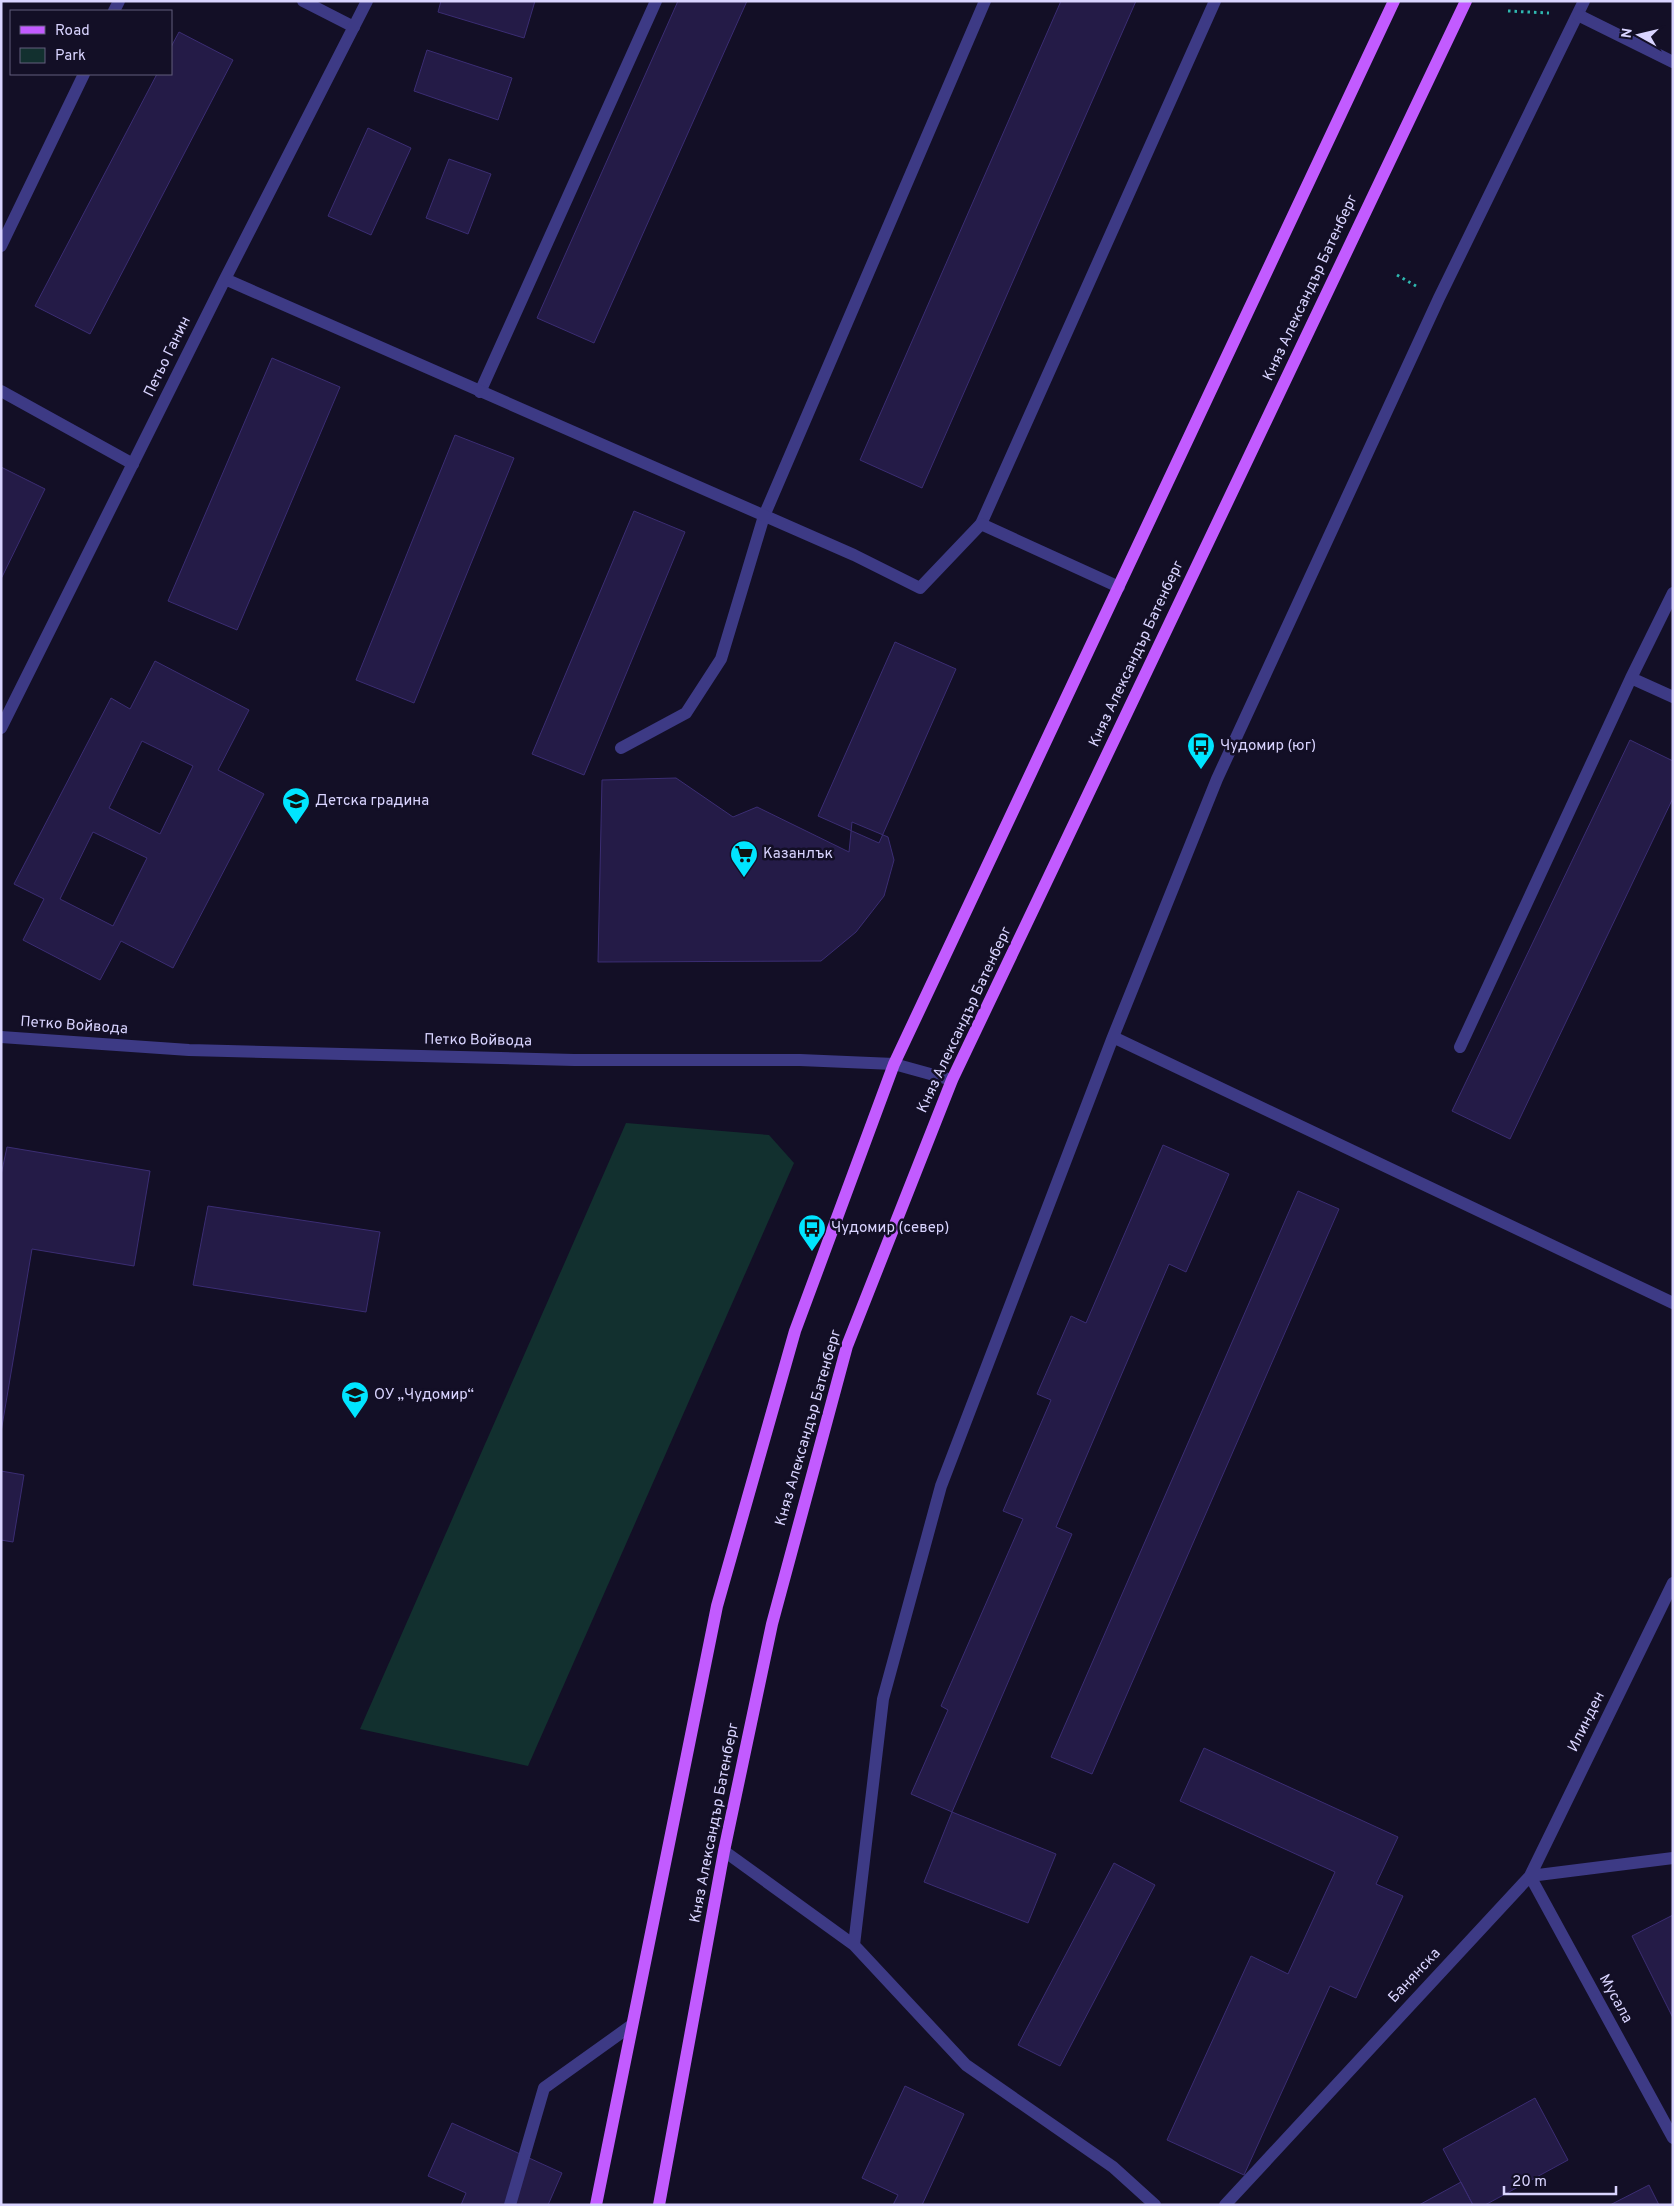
<svg xmlns="http://www.w3.org/2000/svg" width="1674" height="2206" font-family="Overpass,sans-serif">
<style>
.green{fill:#12302f}
.building{fill:#241b47;stroke:#3b2d73;fill-rule:evenodd}
.lines{fill:none;stroke-linecap:round;stroke-linejoin:round}
.path{stroke:#2fb8b0;stroke-width:3;stroke-dasharray:2.5 4;stroke-linecap:butt}
.service{stroke:#3d3a85;stroke-width:12}
.minor{stroke:#3d3a85;stroke-width:12}
.tertiary{stroke:#3d3a85;stroke-width:12}
.primary{stroke:#c25bff;stroke-width:12}
.labels{text-anchor:middle;dominant-baseline:central;stroke-width:5;stroke-linejoin:round;paint-order:stroke}
.street-label{font-size:15px;fill:#d9d4ff;stroke:#130f26}
.poi-label{font-size:15px;fill:#d9d4ff;stroke:#130f26;text-anchor:start}
</style>
<rect width="100%" height="100%" fill="#130f26"/>
<path class="green" d="M626,1123L769,1135L794,1163L528,1766L360,1729Z"/>
<path class="building" d="M441,1H535L524,38L438,12Z
M678,1H747L594,343L537,318Z
M1061,1H1136L922,488L860,460Z
M179,32L233,60L90,334L35,306L157,74H171V47Z
M427,50L512,78L498,120L414,91Z
M368,128L411,148L371,235L328,216Z
M449,159L491,174L468,234L426,218Z
M272,358L340,387L237,630L168,601Z
M455,435L514,458L414,703L356,680Z
M1,467L45,489L1,579Z
M634,511L685,532L584,775L532,754Z
M895,642L956,669L879,843L818,816Z
M155,661L249,710L218,770L264,794L173,968L121,941L100,980L23,940L44,899L14,884L111,698L130,709ZM142,741L193,766L160,834L109,808ZM93,832L147,858L113,926L60,899Z
M1630,740L1673,761V798L1510,1139L1452,1111Z
M676,778L733,817L757,807L849,852L852,822L888,837L894,860L884,896L856,932L821,961L598,962L602,780Z
M1163,1145L1229,1174L1186,1272L1169,1264L1056,1527L1072,1534L952,1812L911,1794L948,1710L941,1706L1023,1519L1003,1511L1051,1400L1037,1394L1071,1316L1086,1323Z
M7,1147L150,1171L134,1266L32,1249L1,1432V1175Z
M1298,1191L1339,1209L1092,1774L1051,1757Z
M208,1206L380,1232L366,1312L193,1285Z
M1,1471L24,1475L13,1542L1,1540Z
M1204,1748L1398,1837L1376,1884L1403,1896L1356,1998L1330,1986L1244,2175L1167,2140L1251,1956L1288,1974L1335,1872L1180,1801Z
M952,1812L1056,1854L1028,1923L924,1882Z
M1114,1863L1155,1885L1060,2066L1018,2045Z
M1673,1915V2018L1632,1936Z
M905,2086L964,2114L922,2205H893L898,2195L862,2178Z
M1535,2098L1568,2160L1485,2205H1473L1443,2149Z
M452,2123L562,2173L548,2205H461L466,2193L428,2176Z
M1461,2182L1473,2205H1419Z
M1649,2185L1659,2205H1610Z"/>
<g class="lines">
<path class="path" d="M1508,11L1549,13
M1397,275L1416,286"/>
<path class="service" d="M303,1L354,27
M114,11L119,1
M1,246L84,74
M1,391L133,464
M480,392L656,1
M981,524L1215,1
M1631,678L1673,697
M621,748L686,713L721,659L764,516L985,1
M1113,1037L1217,779L1439,298L1584,1
M1460,1047L1631,678L1673,593
M724,1851L854,1945L966,2065L1113,2167L1155,2205
M854,1945L883,1699L941,1486L1113,1037L1673,1303
M510,2205L544,2088L632,2025"/>
<path class="minor" d="M1578,15L1673,62
M225,279L854,555L920,588L981,524L1119,587
M1,728L225,279L367,1
M1530,1876L1673,2138
M1530,1876L1673,1858
M1225,2205L1530,1876L1673,1583"/>
<path class="tertiary" d="M1,1037L189,1050L574,1060H800L894,1064L952,1080"/>
<path class="primary" d="M596,2205L717,1606L795,1331L894,1064L1394,1
M659,2205L724,1851L772,1624L847,1346L952,1080L1466,1"/>
</g>
<defs>
<g id="bus-pin" transform="scale(1.4375)"><path d="M0 17L-7.5 6A9.5 9.5 0 1 1 7.5 6Z" fill="#00e5ff" stroke="#130f26"/><path d="M-5-6H5V4H4V6H2V4H-2V6H-4V4H-5ZM-3.5-4V0h7V-4ZM-3.5 1.2v1.5H-2V1.2ZM2 1.2v1.5H3.5V1.2Z" fill="#111"/></g>
<g id="school-pin" transform="scale(1.4375)"><path d="M0 17L-7.5 6A9.5 9.5 0 1 1 7.5 6Z" fill="#00e5ff" stroke="#130f26"/><path d="M0-5L7-2L0 1L-7-2ZM-4 1L0 2.5L4 1V4Q0 6-4 4Z" fill="#111"/></g>
<g id="supermarket-pin" transform="scale(1.4375)"><path d="M0 17L-7.5 6A9.5 9.5 0 1 1 7.5 6Z" fill="#00e5ff" stroke="#130f26"/><path d="M-6-5.5h2.5l.6 2H6L4.5 2H-2.5L-4.4-4H-6ZM-1.5 3.2a1.3 1.3 0 1 0 .1 0ZM3 3.2a1.3 1.3 0 1 0 .1 0Z" fill="#111"/></g>
</defs>
<g fill-rule="evenodd">
<use href="#bus-pin" x="1201" y="746"/>
<use href="#school-pin" x="296" y="801"/>
<use href="#supermarket-pin" x="744" y="854"/>
<use href="#bus-pin" x="812" y="1228"/>
<use href="#school-pin" x="355" y="1395"/>
</g>
<g class="labels">
<g class="street-label">
<text transform="translate(1311 288) rotate(-65)">Княз Александър Батенберг</text>
<text transform="translate(168 357) rotate(-64)">Петьо Ганин</text>
<text transform="translate(1137 654) rotate(-65)">Княз Александър Батенберг</text>
<text transform="translate(965 1020) rotate(-65)">Княз Александър Батенберг</text>
<text transform="translate(74 1026) rotate(4)">Петко Войвода</text>
<text transform="translate(478 1041) rotate(1)">Петко Войвода</text>
<text transform="translate(809 1428) rotate(-74)">Княз Александър Батенберг</text>
<text transform="translate(1587 1722) rotate(-64)">Илинден</text>
<text transform="translate(715 1823) rotate(-79)">Княз Александър Батенберг</text>
<text transform="translate(1415 1976) rotate(-47)">Банянска</text>
<text transform="translate(1615 1999) rotate(61)">Мусала</text>
</g>
<g class="poi-label">
<text x="1220" y="746">Чудомир (юг)</text>
<text x="315" y="801">Детска градина</text>
<text x="763" y="854">Казанлък</text>
<text x="831" y="1228">Чудомир (север)</text>
<text x="374" y="1395">ОУ „Чудомир“</text>
</g>
</g>
<rect width="1674" height="2206" fill="none" stroke="#d9d4ff" stroke-width="5"/>
<rect x="10" y="10" width="162" height="65" fill="#130f26" stroke="#625e7d"/>
<rect x="20" y="26" width="25" height="8" fill="#c25bff" stroke="#625e7d"/>
<text x="55" y="35" font-size="15" fill="#d9d4ff">Road</text>
<rect x="20" y="48" width="25" height="15" fill="#12302f" stroke="#625e7d"/>
<text x="55" y="60" font-size="15" fill="#d9d4ff">Park</text>
<g transform="translate(1639 35) rotate(278)" stroke="#130f26" stroke-width="4" paint-order="stroke">
<path d="M0-4L9 19L0 12L-9 19Z" fill="#d9d4ff"/>
<text y="-8" font-size="14" font-weight="bold" text-anchor="middle" fill="#d9d4ff">N</text>
</g>
<path d="M1504 2186v8h112v-8" fill="none" stroke="#d9d4ff" stroke-width="2.5"/>
<text x="1512" y="2186" font-size="15" fill="#d9d4ff" stroke="#130f26" stroke-width="4" paint-order="stroke">20 m</text>
</svg>
